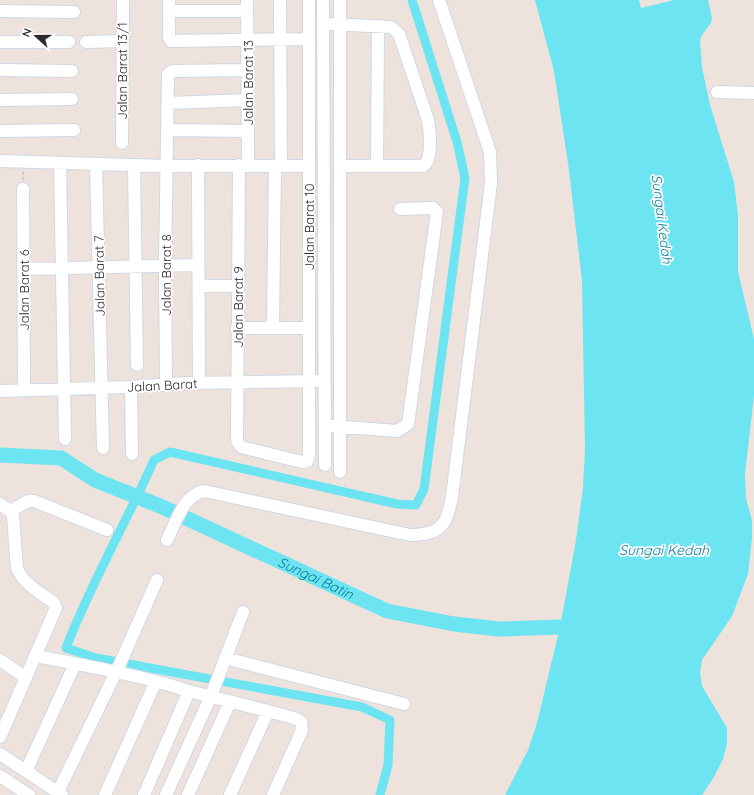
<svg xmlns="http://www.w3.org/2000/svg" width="754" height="795" font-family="Quicksand,sans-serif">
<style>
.water{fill:#6ce4f1}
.pier{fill:#ede3dc}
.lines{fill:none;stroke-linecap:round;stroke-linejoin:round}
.canal{stroke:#6ce4f1;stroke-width:9}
.river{stroke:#6ce4f1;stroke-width:15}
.minor-casing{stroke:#d1d7e3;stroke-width:14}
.path{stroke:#c3c3c3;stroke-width:1.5;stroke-dasharray:3 2;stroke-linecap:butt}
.minor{stroke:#fff;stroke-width:12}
.labels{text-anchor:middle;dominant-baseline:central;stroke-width:3.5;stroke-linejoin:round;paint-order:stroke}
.street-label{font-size:13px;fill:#2a2a2a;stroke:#fff}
.water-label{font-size:14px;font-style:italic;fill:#0b7d97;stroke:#fff}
</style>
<rect width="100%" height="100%" fill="#ede3dc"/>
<path class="water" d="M535,0H708L712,18L711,23L702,35L700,40L702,67L710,105L734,182L738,215V272L754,339V396L745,474L746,499L752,520V538L748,574L732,616L702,660L700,672L702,686L727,728V743L723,759L714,777L702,795H505L528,750L537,723L560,627L576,540L583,488L585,449L582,281L569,170L554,71Z"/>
<path class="pier" d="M639,0H674L641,8Z"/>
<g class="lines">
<path class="canal" d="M380,795L388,765L390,720L362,707L96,658L66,648C91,583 126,523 154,460L170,452L397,504L416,505L424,489L465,178L457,142L412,0"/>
<path class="river" id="s1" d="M0,455L61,458L95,480L160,506L387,611L454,624L499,629L560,627L579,634"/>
<g class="minor-casing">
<path id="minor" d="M169,0V37L171,41L309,39
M247,0L248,165
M280,0L281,166
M323,0L325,465
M0,11L74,12
M169,11H247
M332,24L391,27L399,34L428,120C430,131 433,160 423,166H340
M0,42H69
M86,42L122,41
M0,70L72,71
M717,92L754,93
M0,100L72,99
M168,103L248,100
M168,130L248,131
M0,131L74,130
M122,143L123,0
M0,161L167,166H309
M60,163L65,439
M96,164L103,448
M134,165L137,365
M198,165L199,383
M239,165L237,441L241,447L302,462L307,461L309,455V0
M377,166L378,26
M23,189L24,390
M24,269L198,265
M199,286H238
M237,328H309
M273,328L275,166
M166,385L165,266L168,74L173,71L247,70
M131,387L132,454
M0,391L131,387L186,383L316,381
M332,426L397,431L408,424L437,212L433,208L400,209
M340,472V0
M0,504L10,511L13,516L17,568C23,584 41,593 54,603L56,608L0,737
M10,511L28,501H34L107,530
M167,540C176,523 183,495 204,491L410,535C441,535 447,525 452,497L491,183L490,152L439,0
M36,656C88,666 139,675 189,691
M225,658L404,704
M0,660L26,678
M0,754L62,795
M26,771L75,664
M0,776L29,795
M58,792L119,666L157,580
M105,795L156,681
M144,795L189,691L268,711L297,719L301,722L302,730L273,795
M166,795L211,696L243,612
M188,795L230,702
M230,795L268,711"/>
</g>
<path class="path" d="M23,172V180"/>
<use href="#minor" class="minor"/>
</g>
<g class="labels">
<g class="street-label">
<text transform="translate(122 71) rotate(-90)">Jalan Barat 13/1</text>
<text transform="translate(248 83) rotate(-90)">Jalan Barat 13</text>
<text transform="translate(309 227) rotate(-90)">Jalan Barat 10</text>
<text transform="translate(166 275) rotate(-90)">Jalan Barat 8</text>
<text transform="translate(99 276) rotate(-91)">Jalan Barat 7</text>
<text transform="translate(24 290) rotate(-90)">Jalan Barat 6</text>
<text transform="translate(238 307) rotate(-90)">Jalan Barat 9</text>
<text transform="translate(162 385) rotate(-3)">Jalan Barat</text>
</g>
<g class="water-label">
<text transform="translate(662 219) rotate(83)">Sungai Kedah</text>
<text x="664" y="550">Sungai Kedah</text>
<text stroke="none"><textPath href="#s1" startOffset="343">Sungai Batin</textPath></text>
</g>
</g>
<g transform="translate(36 36) rotate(291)" stroke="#ffffff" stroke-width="3" paint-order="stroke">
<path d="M0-3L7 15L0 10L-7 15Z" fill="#2a2a2a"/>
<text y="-6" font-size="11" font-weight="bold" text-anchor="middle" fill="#2a2a2a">N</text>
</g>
</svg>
